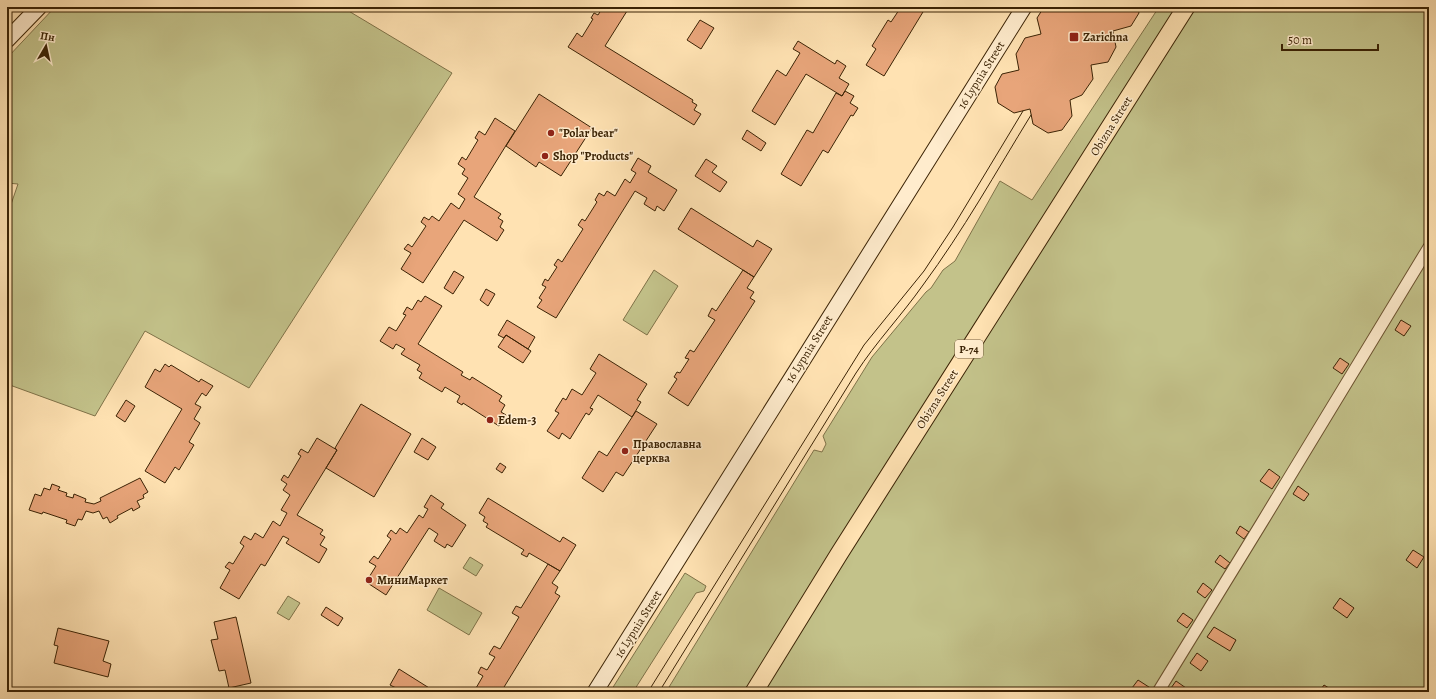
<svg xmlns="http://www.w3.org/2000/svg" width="1436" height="699" font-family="Alegreya,serif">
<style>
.green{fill:#c3c28a;stroke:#7f7248}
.building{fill:#e8a57a;stroke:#3b2305}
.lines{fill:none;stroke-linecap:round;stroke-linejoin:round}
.street-casing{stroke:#6c5330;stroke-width:13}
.secondary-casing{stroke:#3b2305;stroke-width:17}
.primary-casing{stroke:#3b2305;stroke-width:19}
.street{stroke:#ffeccd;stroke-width:11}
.secondary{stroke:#ffeccd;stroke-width:15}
.primary{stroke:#ffe2b2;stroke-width:17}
.tram{stroke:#3b2305;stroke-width:1}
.poi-dot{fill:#8f2418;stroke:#ffeccd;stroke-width:1.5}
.labels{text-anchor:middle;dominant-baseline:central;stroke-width:3;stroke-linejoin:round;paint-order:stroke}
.shield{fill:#ffeccd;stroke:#765f41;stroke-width:1}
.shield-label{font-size:11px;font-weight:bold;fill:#3b2305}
.poi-label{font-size:12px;font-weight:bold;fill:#3b2305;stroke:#ffeccd;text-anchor:start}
.street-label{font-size:12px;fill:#3b2305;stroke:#ffeccd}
</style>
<rect width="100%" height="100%" fill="#ffe2b2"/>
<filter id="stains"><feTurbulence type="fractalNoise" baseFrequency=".005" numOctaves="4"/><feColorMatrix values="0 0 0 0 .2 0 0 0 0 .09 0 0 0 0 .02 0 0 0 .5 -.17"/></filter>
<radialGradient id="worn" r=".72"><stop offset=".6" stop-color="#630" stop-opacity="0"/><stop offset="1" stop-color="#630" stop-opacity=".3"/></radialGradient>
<path class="green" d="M55,7H342L452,73L249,388L145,331L95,416L7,384V216L18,184L7,183V58Z
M1159,7H1429V692H666L814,450L822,452L826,444L823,436L872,357L926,292L931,288L943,270L955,261L1000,181L1032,200Z
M654,270L678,286L647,335L623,320Z
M470,557L483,565L476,576L463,568Z
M685,573L706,586L704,591L696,593L633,692H610Z
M439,588L482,613L469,635L427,610Z
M288,596L300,603L289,620L277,613Z"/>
<path class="building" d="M603,7H621L627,11L605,46L693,100L692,102L697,105L694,110L701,114L694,125L568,47L577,33L582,37L593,19L591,18L594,13L598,15Z
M901,7H926L884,76L866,65L876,49L872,46L888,20L891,22Z
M1044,7H1138L1139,13L1131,26L1113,31L1116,47L1108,62L1091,65L1093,79L1082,95L1070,100L1072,116L1062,130L1048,133L1033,124L1030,109L1014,113L998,103L995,87L1002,74L1019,70L1016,54L1025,38L1041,34L1037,18Z
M700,20L714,28L701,49L687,40Z
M798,41L835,64L837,60L846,66L839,78L849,84L842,96L806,74L775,125L752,111L777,70L786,76L800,53L793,49Z
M845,91L854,96L850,103L858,108L853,116L851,115L828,153L823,150L801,186L781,174L807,130L813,133L836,93L842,96Z
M539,94L592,128L561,176L539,162L536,167L506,146Z
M495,118L515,131L474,197L501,214L498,218L503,221L500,227L504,230L497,241L464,220L423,283L401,269L411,253L404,249L408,244L412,247L426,226L421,222L424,217L429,220L432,216L439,221L451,203L459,209L465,199L458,194L468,178L462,174L465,169L458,164L462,157L466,160L478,140L475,138L479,131L485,135Z
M747,130L766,143L761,151L742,139Z
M638,158L651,166L648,172L677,190L664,211L657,206L655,211L644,204L647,198L635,191L556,318L537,307L542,300L539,298L546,287L542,285L545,279L548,281L557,267L554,265L558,259L562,262L583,229L578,225L582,219L585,221L597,202L595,200L599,193L604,196L607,191L615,196L625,179L630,183L636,173L631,170Z
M706,159L717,166L712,172L727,182L720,192L695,176Z
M691,208L753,247L757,240L772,249L754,277L678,229Z
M743,270L754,277L747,288L754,292L750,298L755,301L688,406L668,393L677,379L674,377L677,372L680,373L689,359L685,358L690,350L694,352L715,320L708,316L712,308L716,311Z
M454,271L464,277L453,294L444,288Z
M486,289L495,294L488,306L480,300Z
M425,296L442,306L418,344L463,372L461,375L470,380L472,377L502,396L499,401L505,405L501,412L506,415L499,426L463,403L462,405L457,402L460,396L445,387L442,392L419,378L422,373L417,370L420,365L401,354L405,349L396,344L393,349L380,341L389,327L396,331L406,315L403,314L407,307L412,310L418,300L421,302Z
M507,320L535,337L528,349L506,335L504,338L498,335Z
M1401,320L1411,326L1404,336L1395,330Z
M506,335L531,351L523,363L498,347Z
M599,354L647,384L637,400L641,402L632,417L598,395L590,408L593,409L589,415L586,413L570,439L562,433L559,439L547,431L559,413L555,411L563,398L566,400L572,389L582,395L596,373L590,369Z
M1340,358L1349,364L1342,374L1333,368Z
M165,364L169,367L171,365L199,382L201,379L213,386L206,396L202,393L195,404L201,407L194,419L200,423L189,442L194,445L179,470L175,467L165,483L145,471L182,409L145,387L155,369L160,372Z
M126,400L135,406L125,422L116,416Z
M361,404L411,434L374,497L326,468L337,450L335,448Z
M636,411L657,424L623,476L616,472L603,492L582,478L599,451L607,456Z
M317,438L337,450L297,515L323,530L320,534L325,537L320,545L327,549L319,563L286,543L289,539L283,536L265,566L261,564L239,599L220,588L230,570L225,567L229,562L233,564L244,546L240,543L244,536L251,540L255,533L263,538L273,521L280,526L287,513L281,510L290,495L283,490L287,484L281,480L284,475L288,478L301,456L298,454L301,449L308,453Z
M422,438L436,447L428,460L414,452Z
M500,463L506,467L502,473L496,469Z
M1269,469L1280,477L1272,489L1260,481Z
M140,478L148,492L143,495L144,498L137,501L140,507L133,511L132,508L117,516L118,518L110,523L107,517L103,519L99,511L93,513L86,511L82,520L78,519L75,526L66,523L67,520L43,512L42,514L29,510L35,494L41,496L44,488L50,490L52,484L60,487L58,490L67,493L66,496L73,498L74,494L86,499L85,502L94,504L101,501L100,498Z
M1298,486L1309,494L1304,501L1293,494Z
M431,495L444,504L441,508L466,525L452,547L447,544L445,548L434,541L438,534L429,528L386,595L366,582L376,566L369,562L374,556L378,559L391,539L387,536L391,530L396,534L400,528L407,533L419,515L423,518L428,509L424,507Z
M488,498L560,542L563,537L576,545L560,571L529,553L527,557L521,554L524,550L486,527L488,524L483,521L485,517L479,513Z
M1240,526L1249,532L1244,539L1236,533Z
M1413,550L1424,557L1417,568L1406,560Z
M1220,555L1230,563L1225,569L1215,562Z
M548,564L560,571L552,583L558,587L555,593L560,596L501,692H477L479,689L476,688L483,676L478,673L481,667L487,670L495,657L489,654L494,646L500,649L519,617L512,613L516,606L521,608Z
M1203,583L1212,590L1205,598L1197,592Z
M1340,598L1354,608L1347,618L1333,608Z
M326,607L343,618L338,626L321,615Z
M1183,613L1193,620L1187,628L1177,621Z
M236,617L251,683L229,688L225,670L219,671L211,640L218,639L214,622Z
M1214,627L1236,640L1230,651L1207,637Z
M58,628L109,641L103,661L111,664L108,677L54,663L58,646L54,645Z
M1197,653L1208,661L1201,671L1190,663Z
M399,669L426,686L436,692H394L396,688L390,685Z
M1138,680L1152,689L1150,692H1138L1132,688Z
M1176,681L1186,688L1184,692H1176L1171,688Z
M1324,685L1332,690L1331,692H1319Z"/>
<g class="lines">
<g class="street-casing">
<path id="street" d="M1158,692L1261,524L1429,247"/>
</g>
<g class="secondary-casing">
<path id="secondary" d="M7,40L39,7
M595,692L1024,7"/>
</g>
<g class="primary-casing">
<path id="primary" d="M754,692L839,554L1186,7"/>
</g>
<use href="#street" class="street"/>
<use href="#secondary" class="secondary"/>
<use href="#primary" class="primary"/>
<path class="tram" d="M648,692L864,345L924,271L953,227L1023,111
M659,692L856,373C876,342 902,315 923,285C963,231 996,172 1031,115"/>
</g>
<g class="poi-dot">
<rect x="1069" y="32" width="10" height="10" rx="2"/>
<circle cx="551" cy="133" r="4"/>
<circle cx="545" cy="156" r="4"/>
<circle cx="490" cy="420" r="4"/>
<circle cx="625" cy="451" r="4"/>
<circle cx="369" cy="580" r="4"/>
</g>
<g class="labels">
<rect class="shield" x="955" y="340" width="28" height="18" rx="3"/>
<g class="shield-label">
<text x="969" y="349">Р-74</text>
</g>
<g class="poi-label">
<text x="1083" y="37">Zarichna</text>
<text x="559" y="133">"Polar bear"</text>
<text x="553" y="156">Shop "Products"</text>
<text x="498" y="420">Edem-3</text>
<text x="633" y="444">Православна<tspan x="633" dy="14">церква</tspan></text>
<text x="377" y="580">МиниМаркет</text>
</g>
<g class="street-label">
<text transform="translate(981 75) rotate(-58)">16 Lypnia Street</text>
<text transform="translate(1111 126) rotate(-58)">Obizna Street</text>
<text transform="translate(809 349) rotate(-58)">16 Lypnia Street</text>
<text transform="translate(937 399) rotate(-58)">Obizna Street</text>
<text transform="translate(638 624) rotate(-58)">16 Lypnia Street</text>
</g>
</g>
<rect width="1436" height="699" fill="none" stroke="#ffe2b2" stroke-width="24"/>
<rect x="8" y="8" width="1420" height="683" fill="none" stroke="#3b2305" stroke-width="2"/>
<rect x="12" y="12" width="1412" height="675" fill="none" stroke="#3b2305"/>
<g transform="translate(46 46) rotate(9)" stroke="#ffeccd" stroke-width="3" paint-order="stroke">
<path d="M0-3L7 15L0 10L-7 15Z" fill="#3b2305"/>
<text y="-6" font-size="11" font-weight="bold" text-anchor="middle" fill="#3b2305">Пн</text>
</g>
<path d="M1282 44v6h96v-6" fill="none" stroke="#3b2305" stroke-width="2"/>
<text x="1288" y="44" font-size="12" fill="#3b2305" stroke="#ffeccd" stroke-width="3" paint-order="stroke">50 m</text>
<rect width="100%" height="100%" filter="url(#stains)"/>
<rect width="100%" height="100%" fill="url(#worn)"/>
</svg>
